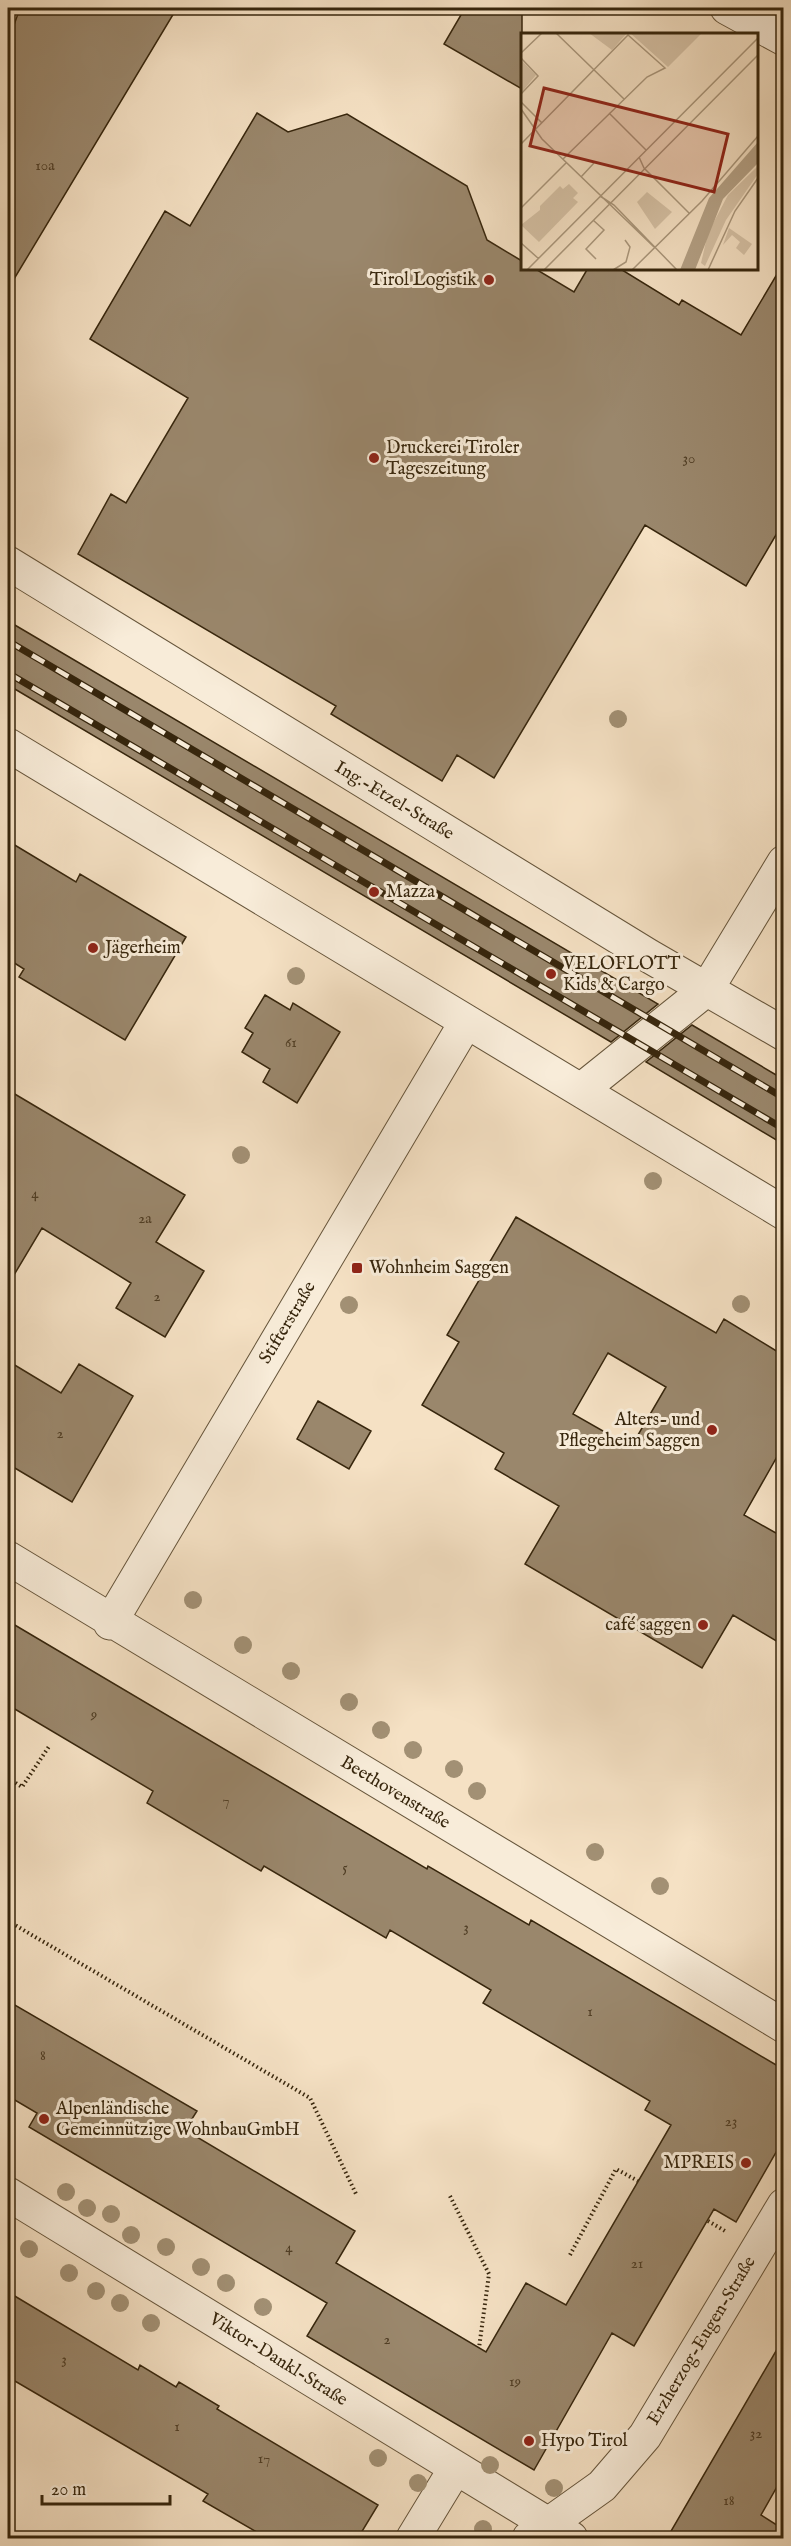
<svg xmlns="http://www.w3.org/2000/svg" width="791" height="2546" font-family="'IM FELL English',serif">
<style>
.building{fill:#9a876c;stroke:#37260d;stroke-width:1.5;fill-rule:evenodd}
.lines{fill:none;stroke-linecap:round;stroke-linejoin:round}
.minor-casing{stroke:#66553b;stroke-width:35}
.tertiary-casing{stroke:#66553b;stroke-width:35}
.path{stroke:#37260d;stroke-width:4;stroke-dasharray:1.5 3;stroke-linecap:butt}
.minor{stroke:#f8ecd9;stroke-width:33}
.tertiary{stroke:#f8ecd9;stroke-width:33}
.rail-casing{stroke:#37260d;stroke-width:7}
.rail{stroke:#f8ecd9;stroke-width:4.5;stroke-dasharray:14;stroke-linecap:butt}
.tree{fill:#a29074}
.poi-dot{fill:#8f2418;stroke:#f8ecd9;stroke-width:2}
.labels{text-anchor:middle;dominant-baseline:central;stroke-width:6;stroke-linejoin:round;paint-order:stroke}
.number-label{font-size:15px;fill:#503e25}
.poi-label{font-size:18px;fill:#37260d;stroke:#f8ecd9;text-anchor:start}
.street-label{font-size:18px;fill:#37260d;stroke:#f8ecd9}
.inset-road{fill:none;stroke:#a9967b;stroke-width:1.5}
.view{fill:#8f2418;fill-opacity:0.15;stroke:#8f2418;stroke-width:3}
.inset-edge{fill:none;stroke:#37260d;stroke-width:3}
</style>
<rect width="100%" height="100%" fill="#f5e1c4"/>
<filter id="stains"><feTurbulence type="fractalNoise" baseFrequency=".00333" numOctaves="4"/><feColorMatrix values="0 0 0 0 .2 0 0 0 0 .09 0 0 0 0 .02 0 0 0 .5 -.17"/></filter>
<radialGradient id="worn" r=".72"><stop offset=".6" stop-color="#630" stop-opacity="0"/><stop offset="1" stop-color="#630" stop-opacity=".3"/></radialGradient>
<path class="building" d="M20,8H177L8,289V42Z
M465,8H522V89L444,44Z
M257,113L288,132L347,114L467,186L487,240L522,261V268H534L574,292L588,268H619L679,305L682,300L741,335L783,264V523L746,586L645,525L494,778L457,755L442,781L331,714L336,706L78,554L111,494L126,503L188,398L90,339L165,211L190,226Z
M8,621L658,1004L611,1042L8,685Z
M8,841L76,882L80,874L186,937L125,1040L19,977L24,969L8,959Z
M265,995L290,1010L293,1003L340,1032L297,1103L263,1082L270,1069L242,1052L253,1033L245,1028Z
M692,1025L783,1079V1144L646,1062Z
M8,1090L185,1195L156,1242L204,1271L165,1337L116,1308L131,1283L42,1228L8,1285Z
M516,1217L716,1333L724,1319L783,1355V1446L744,1515L783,1537V1645L733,1615L702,1668L525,1564L559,1506L495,1469L504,1453L422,1405L459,1342L447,1335ZM608,1353L666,1387L631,1447L573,1414Z
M8,1361L61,1393L79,1364L133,1396L72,1502L8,1464Z
M318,1401L371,1431L349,1469L297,1439Z
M8,1621L427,1869L428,1866L529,1925L531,1920L783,2069V2140L736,2222L714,2209L634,2346L612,2333L534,2470L307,2336L327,2303L29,2127L37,2113L8,2096V2001L197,2111L185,2130L355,2231L336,2263L486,2352L526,2283L566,2305L671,2125L645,2110L650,2101L483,2003L491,1990L390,1930L386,1938L264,1866L261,1871L147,1803L153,1791L8,1705Z
M8,2292L138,2370L140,2365L176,2387L179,2382L219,2406L217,2409L378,2505L358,2538H267L203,2501L208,2494L8,2377Z
M783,2339V2476L761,2515L783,2529V2538H667Z"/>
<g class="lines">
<g class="minor-casing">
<path id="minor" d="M727,8L784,39
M8,563L649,956L784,1034
M8,745L784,1213
M581,1090L707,989L784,862
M8,1558L784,2026
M110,1623L466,1022
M8,2194L571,2538
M413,2538L455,2469"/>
</g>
<g class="tertiary-casing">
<path id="tertiary" d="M529,2538L602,2486L645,2436L784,2205"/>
</g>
<path class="path" d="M8,1778L22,1787L50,1745
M8,1921L310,2098L357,2196
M450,2196L489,2274L479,2348
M708,2221L725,2231
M570,2255L616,2169L638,2181
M784,2498L778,2507L784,2510"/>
<use href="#minor" class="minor"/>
<use href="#tertiary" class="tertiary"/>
<g class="rail-casing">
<path id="rail" d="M8,641L784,1098
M8,673L784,1129"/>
</g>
<use href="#rail" class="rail"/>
</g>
<g class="tree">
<circle cx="618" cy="719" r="9"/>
<circle cx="296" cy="976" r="9"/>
<circle cx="241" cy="1155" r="9"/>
<circle cx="653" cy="1181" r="9"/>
<circle cx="741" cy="1304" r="9"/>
<circle cx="349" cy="1305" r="9"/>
<circle cx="193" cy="1600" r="9"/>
<circle cx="243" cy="1645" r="9"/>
<circle cx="291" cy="1671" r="9"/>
<circle cx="349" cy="1702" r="9"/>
<circle cx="381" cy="1730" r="9"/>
<circle cx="413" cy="1750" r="9"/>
<circle cx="454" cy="1769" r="9"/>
<circle cx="477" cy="1791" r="9"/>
<circle cx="595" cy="1852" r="9"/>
<circle cx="660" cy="1886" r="9"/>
<circle cx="66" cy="2192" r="9"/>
<circle cx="87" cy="2208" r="9"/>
<circle cx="111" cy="2214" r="9"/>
<circle cx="131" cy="2235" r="9"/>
<circle cx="166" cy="2247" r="9"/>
<circle cx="29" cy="2249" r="9"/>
<circle cx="201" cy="2267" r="9"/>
<circle cx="69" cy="2273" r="9"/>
<circle cx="226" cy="2283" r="9"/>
<circle cx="96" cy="2291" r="9"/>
<circle cx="120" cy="2303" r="9"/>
<circle cx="263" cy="2307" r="9"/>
<circle cx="151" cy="2323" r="9"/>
<circle cx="378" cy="2458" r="9"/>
<circle cx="490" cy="2465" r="9"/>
<circle cx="418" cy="2483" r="9"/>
<circle cx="554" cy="2488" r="9"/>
<circle cx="483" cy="2529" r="9"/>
</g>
<g class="poi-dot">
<circle cx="489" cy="280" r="6"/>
<circle cx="374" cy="458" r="6"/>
<circle cx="374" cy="892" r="6"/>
<circle cx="93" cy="948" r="6"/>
<circle cx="551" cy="974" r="6"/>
<rect x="351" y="1262" width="12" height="12" rx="3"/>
<circle cx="712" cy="1430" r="6"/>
<circle cx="703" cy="1625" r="6"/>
<circle cx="44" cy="2119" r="6"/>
<circle cx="746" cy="2163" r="6"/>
<circle cx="529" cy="2441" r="6"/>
</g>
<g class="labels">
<g class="number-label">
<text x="45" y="165">10a</text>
<text x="689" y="458">30</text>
<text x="291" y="1042">61</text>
<text x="35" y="1193">4</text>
<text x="145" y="1218">2a</text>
<text x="157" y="1296">2</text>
<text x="60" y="1433">2</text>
<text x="94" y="1714">9</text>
<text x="226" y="1800">7</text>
<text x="345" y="1867">5</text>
<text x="466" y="1927">3</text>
<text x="590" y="2011">1</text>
<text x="43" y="2055">8</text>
<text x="731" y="2121">23</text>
<text x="289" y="2247">4</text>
<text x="637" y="2263">21</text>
<text x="387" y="2339">2</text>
<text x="64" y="2359">3</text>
<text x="515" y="2381">19</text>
<text x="177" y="2426">1</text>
<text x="756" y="2433">32</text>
<text x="264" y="2458">17</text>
<text x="729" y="2500">18</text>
</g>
<g class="poi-label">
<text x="477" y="280" text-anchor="end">Tirol Logistik</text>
<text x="386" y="448">Druckerei Tiroler<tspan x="386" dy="21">Tageszeitung</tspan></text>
<text x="386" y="892">Mazza</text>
<text x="105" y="948">Jägerheim</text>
<text x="563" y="964">VELOFLOTT<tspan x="563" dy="21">Kids &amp; Cargo</tspan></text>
<text x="369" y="1268">Wohnheim Saggen</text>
<text x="700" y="1420" text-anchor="end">Alters- und<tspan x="700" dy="21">Pflegeheim Saggen</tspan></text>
<text x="691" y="1625" text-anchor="end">café saggen</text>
<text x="56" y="2109">Alpenländische<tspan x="56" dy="21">Gemeinnützige WohnbauGmbH</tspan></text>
<text x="734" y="2163" text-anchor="end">MPREIS</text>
<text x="541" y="2441">Hypo Tirol</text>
</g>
<g class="street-label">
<text transform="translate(394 801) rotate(31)">Ing.-Etzel-Straße</text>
<text transform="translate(288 1323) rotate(-59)">Stifterstraße</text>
<text transform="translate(395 1793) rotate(31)">Beethovenstraße</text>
<text transform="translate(702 2341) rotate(-59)">Erzherzog-Eugen-Straße</text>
<text transform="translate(278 2360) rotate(32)">Viktor-Dankl-Straße</text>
</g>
</g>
<g transform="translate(521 33)">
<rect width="237" height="237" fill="#f5e1c4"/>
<path d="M68,0H106L91,17ZM109,0H181L147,34ZM0,27L15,42L0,60ZM237,133V141L205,187L184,233L180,230L187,200L207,162ZM48,151L57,160L52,165L57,169L18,209L0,192L19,177V173L39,153L42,156ZM126,159L151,179L134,196L116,169ZM208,195L231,211L223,222L215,215L219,209L211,202L202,212Z" fill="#d5c1a5"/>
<path d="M237,109V130L202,166L174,237H159L188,165Z" fill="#b4a186"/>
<path class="inset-road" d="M35,0L103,66M0,20L21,0M0,25L17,43L0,61M0,69L21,90M0,76L21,106L133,214M88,80L125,117M0,111L107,2L144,35L126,44L42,126M118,124L123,135L168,180M60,144L73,130M79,163L93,172L156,237M0,175L45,130M72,187L83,197L65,216L75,226M0,210L18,226M6,237L237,5M23,237L237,22M92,237L105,229L109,214L104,207M111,237L181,168L237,103M187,237L214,178L237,145"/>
<path class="view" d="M23,55L207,101L193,159L9,113Z"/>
<rect width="237" height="237" class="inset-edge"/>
</g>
<rect width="791" height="2546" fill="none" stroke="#f5e1c4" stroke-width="30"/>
<rect x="9" y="9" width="773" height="2528" fill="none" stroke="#37260d" stroke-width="3"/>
<rect x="15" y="15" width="761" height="2516" fill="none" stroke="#37260d" stroke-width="1.5"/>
<path d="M42 2495v9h128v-9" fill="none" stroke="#37260d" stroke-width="3"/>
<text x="51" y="2495" font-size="18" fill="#37260d" stroke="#f8ecd9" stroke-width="4.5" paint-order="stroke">20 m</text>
<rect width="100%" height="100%" filter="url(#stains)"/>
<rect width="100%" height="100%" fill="url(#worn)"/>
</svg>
